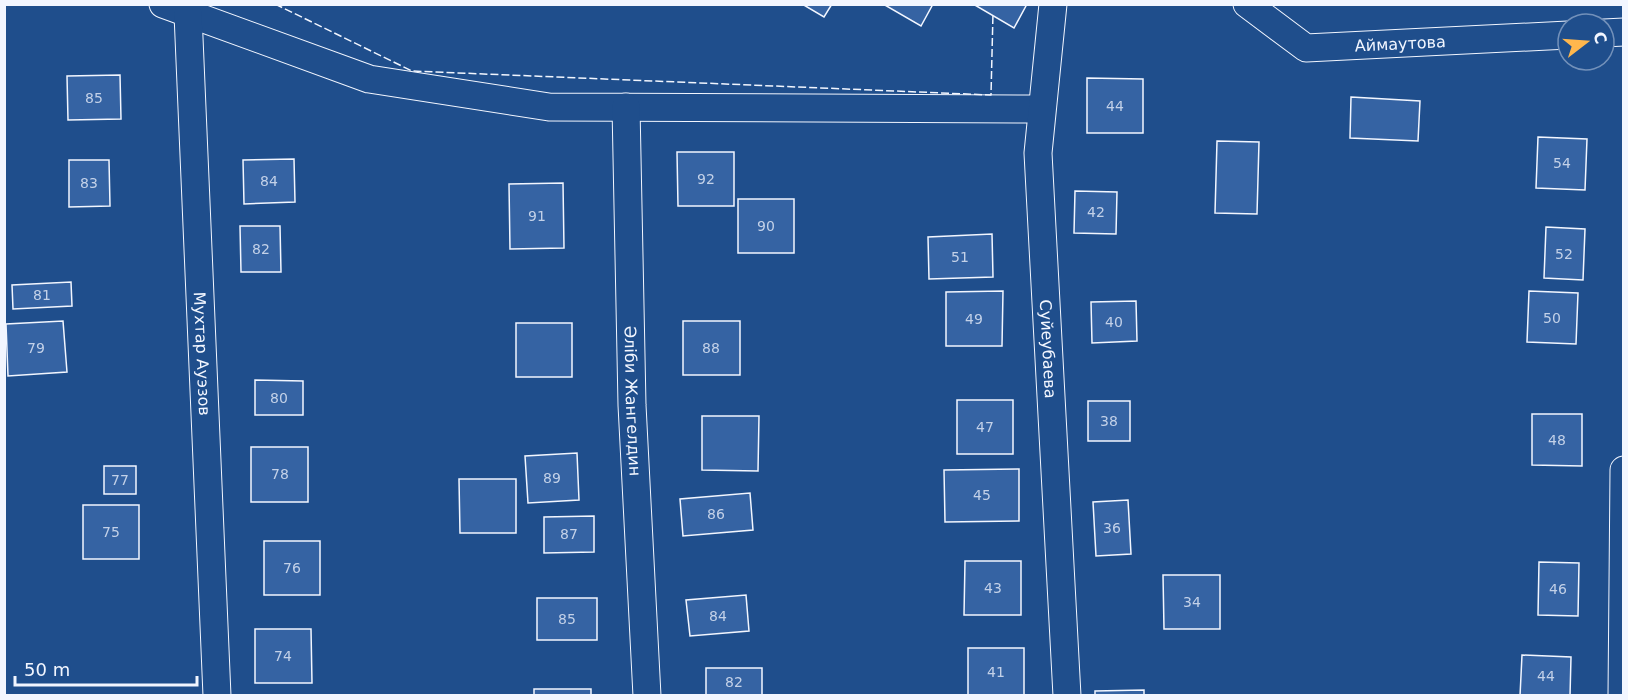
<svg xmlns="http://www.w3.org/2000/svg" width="1628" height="700" font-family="'DejaVu Sans',sans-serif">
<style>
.building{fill:#3563a3;stroke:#f2f6ff;stroke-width:1.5}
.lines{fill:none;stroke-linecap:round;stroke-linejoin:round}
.minor-casing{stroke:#f2f6ff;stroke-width:29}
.minor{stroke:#1f4e8c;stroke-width:27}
.fence{stroke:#f2f6ff;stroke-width:1.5;stroke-dasharray:8 3;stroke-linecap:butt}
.labels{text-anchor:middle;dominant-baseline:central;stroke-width:4.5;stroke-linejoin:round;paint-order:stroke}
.number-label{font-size:14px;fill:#c3d1e8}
.street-label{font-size:16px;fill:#f2f6ff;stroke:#1f4e8c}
</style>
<rect width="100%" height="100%" fill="#1f4e8c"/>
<path class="building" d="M802,4H832L824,17Z
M883,4H933L921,26Z
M973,4H1027L1014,28Z
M120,75L121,119L68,120L67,76Z
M1087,78L1143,79V133H1087Z
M1351,97L1420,101L1418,141L1350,138Z
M1538,137L1587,139L1585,190L1536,188Z
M1217,141L1259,142L1257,214L1215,213Z
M677,152H734V206H678Z
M294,159L295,202L244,204L243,160Z
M69,160H109L110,206L69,207Z
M563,183L564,248L510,249L509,184Z
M1075,191L1117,192L1116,234L1074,233Z
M738,199H794V253H738Z
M240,226H280L281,272H241Z
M1546,227L1585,229L1583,280L1544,278Z
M992,234L993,277L929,279L928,237Z
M71,282L72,306L13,309L12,285Z
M1003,291L1002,346H946V292Z
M1529,291L1578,293L1576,344L1527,342Z
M1136,301L1137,341L1092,343L1091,302Z
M63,321L67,372L8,376L6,324Z
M683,321H740V375H683Z
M516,323H572V377H516Z
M255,380L303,381V415H255Z
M957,400H1013V454H957Z
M1088,401H1130V441H1088Z
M1532,414H1582V466L1532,465Z
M702,416H759L758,471L702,470Z
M251,447H308V502H251Z
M577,453L579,500L528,503L525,456Z
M104,466H136V494H104Z
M1019,469V521L945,522L944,470Z
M459,479H516V533H460Z
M750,493L753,530L683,536L680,499Z
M1128,500L1131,554L1096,556L1093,502Z
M83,505H139V559H83Z
M594,516V552L544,553V517Z
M264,541H320V595H264Z
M965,561H1021V615H964Z
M1539,562L1579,563L1578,616L1538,615Z
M1163,575H1220V629H1164Z
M746,595L749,631L690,636L686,600Z
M537,598H597V640H537Z
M255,629H311L312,683H255Z
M968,648H1024V696H968Z
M1522,655L1571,657L1570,696H1520Z
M706,668H762V696H706Z
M534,689H591V696H534Z
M1144,690V696H1095V691Z"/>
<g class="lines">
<g class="minor-casing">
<g id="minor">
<path d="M163,4L369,79L549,107L1041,109"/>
<path id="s1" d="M1053,4L1038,153L1067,696"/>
<path id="s2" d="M1247,4L1306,48L1568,35"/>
<path id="s3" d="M188,14L217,696"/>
<path d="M1604,33L1624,32"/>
<path id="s4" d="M626,107L632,405L647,696"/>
<path d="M1622,696L1624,470"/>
</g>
</g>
<use href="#minor" class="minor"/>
<path class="fence" d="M275,4L412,71L991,95L993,13"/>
</g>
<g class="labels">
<g class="number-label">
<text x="94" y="98">85</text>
<text x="1115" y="106">44</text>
<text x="1562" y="163">54</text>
<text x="706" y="179">92</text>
<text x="269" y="181">84</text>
<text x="89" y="183">83</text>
<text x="1096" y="212">42</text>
<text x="537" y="216">91</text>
<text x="766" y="226">90</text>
<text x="261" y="249">82</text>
<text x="1564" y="254">52</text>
<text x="960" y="257">51</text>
<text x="42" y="295">81</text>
<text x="1552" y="318">50</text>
<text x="974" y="319">49</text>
<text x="1114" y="322">40</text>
<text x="36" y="348">79</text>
<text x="711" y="348">88</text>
<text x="279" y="398">80</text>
<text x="1109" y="421">38</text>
<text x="985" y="427">47</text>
<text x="1557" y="440">48</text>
<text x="280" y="474">78</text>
<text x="552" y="478">89</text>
<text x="120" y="480">77</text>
<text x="982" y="495">45</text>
<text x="716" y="514">86</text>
<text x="1112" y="528">36</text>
<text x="111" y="532">75</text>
<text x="569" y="534">87</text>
<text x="292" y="568">76</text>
<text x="993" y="588">43</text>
<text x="1558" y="589">46</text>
<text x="1192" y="602">34</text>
<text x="718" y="616">84</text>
<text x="567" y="619">85</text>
<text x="283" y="656">74</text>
<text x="996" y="672">41</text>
<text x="1546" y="676">44</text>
<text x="734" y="682">82</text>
</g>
<g class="street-label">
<text stroke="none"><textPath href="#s2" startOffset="168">Аймаутова</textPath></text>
<text stroke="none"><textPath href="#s1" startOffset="346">Суйеубаева</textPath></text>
<text stroke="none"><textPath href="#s3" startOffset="340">Мухтар Ауэзов</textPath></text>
<text stroke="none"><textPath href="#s4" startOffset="294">Әліби Жангелдин</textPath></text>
</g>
</g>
<rect width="1628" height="700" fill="none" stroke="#f2f6ff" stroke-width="12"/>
<g transform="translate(1586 42) rotate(73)"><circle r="28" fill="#1f4e8c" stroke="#7391ba" stroke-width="1.5"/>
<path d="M0-4.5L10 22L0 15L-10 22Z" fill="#ffb74d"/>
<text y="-9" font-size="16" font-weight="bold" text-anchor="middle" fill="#f2f6ff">С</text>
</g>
<path d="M15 676v9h182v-9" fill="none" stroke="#f2f6ff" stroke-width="3"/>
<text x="24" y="676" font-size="18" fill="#f2f6ff" stroke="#1f4e8c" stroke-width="4.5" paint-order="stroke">50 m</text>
</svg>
